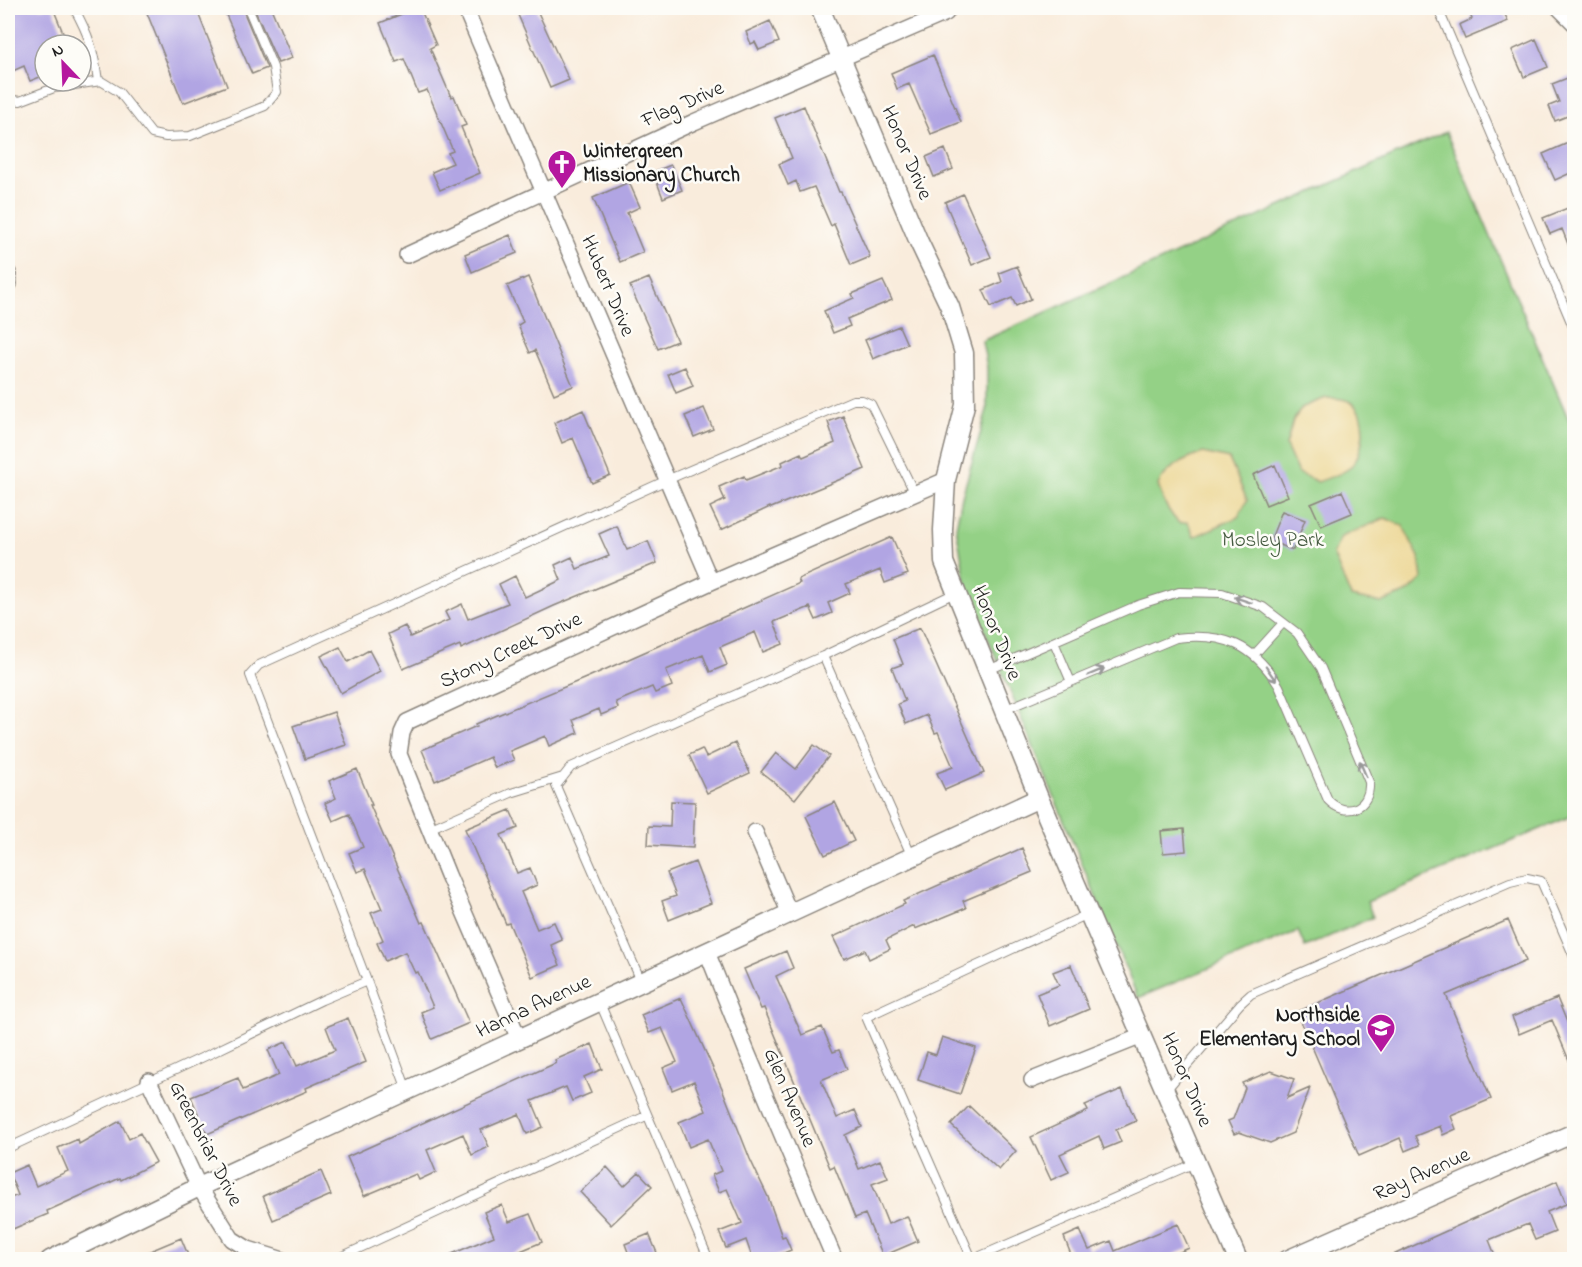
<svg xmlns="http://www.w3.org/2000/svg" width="1582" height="1267" font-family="'Indie Flower',sans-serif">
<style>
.green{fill:#94d186;stroke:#587651;stroke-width:1.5}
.sand{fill:#eeda9e;stroke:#857b5d;stroke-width:1.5}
.building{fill:#b1a5e3}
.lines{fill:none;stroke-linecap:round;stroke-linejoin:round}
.service-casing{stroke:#8a847c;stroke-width:10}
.minor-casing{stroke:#8a847c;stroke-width:18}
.tertiary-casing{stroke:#8a847c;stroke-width:21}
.service{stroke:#fff;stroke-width:8}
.minor{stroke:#fff;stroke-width:15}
.tertiary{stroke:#fff;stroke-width:18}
.oneway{stroke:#999}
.labels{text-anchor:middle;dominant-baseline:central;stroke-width:5;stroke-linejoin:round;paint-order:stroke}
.street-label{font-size:21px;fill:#1c1c1c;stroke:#fdfcf7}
.poi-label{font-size:21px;font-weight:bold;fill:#1c1c1c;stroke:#fdfcf7;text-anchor:start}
.park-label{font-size:21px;fill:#465b41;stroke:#fdfcf7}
</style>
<rect width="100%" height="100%" fill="#fdfcf7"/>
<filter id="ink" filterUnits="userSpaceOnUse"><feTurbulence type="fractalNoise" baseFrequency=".0167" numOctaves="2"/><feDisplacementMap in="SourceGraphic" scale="12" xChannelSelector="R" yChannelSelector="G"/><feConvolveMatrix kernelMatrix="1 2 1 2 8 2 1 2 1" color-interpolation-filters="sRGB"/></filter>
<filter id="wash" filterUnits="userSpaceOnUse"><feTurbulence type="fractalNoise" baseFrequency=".008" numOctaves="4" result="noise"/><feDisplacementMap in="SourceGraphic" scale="24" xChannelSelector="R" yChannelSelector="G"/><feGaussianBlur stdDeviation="1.35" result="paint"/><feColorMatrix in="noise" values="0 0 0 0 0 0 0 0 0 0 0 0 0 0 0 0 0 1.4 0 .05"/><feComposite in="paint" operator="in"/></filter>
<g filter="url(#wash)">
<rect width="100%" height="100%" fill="#f9ecdc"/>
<path class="green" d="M1446,132L1574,432V815L1367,902L1373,917L1305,947L1298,931L1138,998L967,588L956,527L962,497L987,410V367L982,341Z"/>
<path class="sand" d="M1326,398C1333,398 1343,398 1349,401C1370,412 1365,456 1348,469C1340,475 1327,478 1318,482L1298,473L1286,446L1293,420L1303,407Z
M1203,453L1229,459L1247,500L1238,517L1194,537L1188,522L1179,523C1168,512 1162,500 1158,485C1167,467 1184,460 1203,453Z
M1385,518L1403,526L1419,557L1422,579L1408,592L1381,603L1351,597L1333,554L1341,537Z"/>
<g id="blocks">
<path class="building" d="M8,8H53L68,45H45V75L30,81L24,66L8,73Z
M145,8H196L227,86L183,103Z
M223,8H242L267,68L252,74Z
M254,8H271L292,58L278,63Z
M416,8H420L436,45L430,48L451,97L454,96L466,125L461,127L480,173L440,190L432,172L453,163L448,153L453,151L427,90L418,93L404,59L396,62L380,23Z
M536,8L569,80L550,88L518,15Z
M1467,8H1502L1508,21L1465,39L1459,25L1472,19Z
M770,21L779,42L759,50L755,42L751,44L746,32Z
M1536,39L1548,67L1524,77L1512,50Z
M933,55L961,122L931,134L909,84L897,89L891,73Z
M1575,75V113L1555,121L1549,106L1559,102L1552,84Z
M804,106L839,192H841L870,257L851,265L834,224L831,226L814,187L800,192L796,181L788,185L779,164L792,158L775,118Z
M1575,140V171L1555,180L1543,154Z
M945,149L953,169L934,177L926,157Z
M671,165L682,190L663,198L653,172Z
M629,182L640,207L627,213L643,252L620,262L593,198Z
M963,194L991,257L972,265L945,202Z
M1575,205V259H1574L1562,229L1550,234L1543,218Z
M510,235L517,253L472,272L465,254Z
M1017,266L1031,299L1016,306L1012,298L991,307L983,290L1002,282L999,273Z
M528,277L573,386L554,394L535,350L530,353L518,325L523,322L507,286Z
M649,278L677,341L658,349L630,286Z
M883,281L892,300L847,319L850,326L833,333L824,311L854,298L852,294Z
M899,326L907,344L873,359L865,340Z
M685,367L693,386L676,393L668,374Z
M704,408L713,429L694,437L685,416Z
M583,410L610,475L592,483L573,438L562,443L554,423Z
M843,416L865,469L771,508L770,507L721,530L710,507L725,500L719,487L744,476L746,480L783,465L782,462L801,453L803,457L835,443L828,422Z
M1275,465L1288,496L1266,505L1253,475Z
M1342,491L1352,513L1321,526L1311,504Z
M1282,511L1305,520L1293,550L1270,541Z
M617,526L627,550L648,541L657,563L554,606L461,649L460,645L403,669L388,634L405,626L410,637L449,620L445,612L462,604L468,619L508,603L499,584L515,576L525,597L561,580L555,565L572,557L577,569L609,556L599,534Z
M892,537L908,574L885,583L880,570L846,584L850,593L828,603L832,613L816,620L810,607L774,622L783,644L763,652L755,632L720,647L727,665L710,672L703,655L666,670L672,686L655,693L652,687L616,702L618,708L601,715L599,709L573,720L578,733L549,746L545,736L510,751L514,760L495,768L490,757L435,781L422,750L477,726L476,724L586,678L800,583L798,579Z
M920,628L984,773L945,790L937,773L953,767L938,732L935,733L927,715L906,724L898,704L905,701L892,668L903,664L893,639Z
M340,647L348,662L369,650L380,671L341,693L321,656Z
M334,712L346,745L305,759L293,726Z
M735,743L750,773L707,793L689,755L702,749L706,757Z
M814,745L829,756L795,799L761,772L776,753L796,769Z
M357,769L372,805H370L421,923L424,922L469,1023L432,1039L421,1012L433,1007L418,972L415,973L405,952L385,961L377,943L383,940L371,913L382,909L365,869L357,872L349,853L363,847L349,814L333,821L325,803L336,798L329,781Z
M671,801L695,802L693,848L648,845L649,826L670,827Z
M835,802L854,841L825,855L806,816Z
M510,810L518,828L501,835L517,873L530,868L537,885L521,892L537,929L554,922L562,940L551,945L560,965L532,977L509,923L506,924L465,829Z
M1184,829L1186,851L1163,853L1161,831Z
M1022,848L1032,872L963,901L966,908L915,929L914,926L886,940L890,949L869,959L865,950L844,959L833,937L905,904L903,901Z
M695,862L711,903L669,920L662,901L676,896L667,873Z
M1508,920L1526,961L1446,995L1491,1099L1451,1116L1456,1129L1443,1135L1440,1126L1415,1136L1419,1145L1405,1151L1400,1138L1359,1156L1297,1012Z
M786,951L793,968L776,976L802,1035L822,1027L833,1052L839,1050L847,1069L821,1080L837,1118L855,1110L862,1127L845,1135L859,1169L880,1160L888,1178L872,1184L888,1224L907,1216L918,1241L883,1256L865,1214L855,1218L834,1166L830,1168L764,1008L761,1009L744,969Z
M1071,965L1089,1009L1050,1026L1037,994L1059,985L1053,972Z
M681,998L722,1088L750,1159L768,1197L782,1237L785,1236L791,1250L767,1260H753L746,1240L726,1248L719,1232L742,1223L727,1189L719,1192L712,1175L721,1171L708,1139L689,1147L679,1122L706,1111L694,1081L672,1090L663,1068L677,1062L662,1028L649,1033L641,1015Z
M1557,998L1569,1027L1574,1025V1072L1552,1020L1519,1034L1512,1017Z
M348,1018L366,1062L306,1088L307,1091L207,1134L191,1097L238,1078L243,1090L279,1075L268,1050L286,1042L297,1066L335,1050L326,1027Z
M942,1037L976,1048L960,1094L918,1080L927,1052L936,1055Z
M592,1044L602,1069L584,1077L591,1093L572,1101L566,1087L532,1101L543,1127L527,1134L519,1114L481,1130L489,1147L472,1155L463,1134L427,1150L436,1172L419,1180L416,1174L364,1196L347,1157L556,1063L555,1060Z
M1271,1071L1294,1079L1287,1098L1310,1088L1293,1133L1270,1143L1239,1132L1234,1134L1228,1121L1233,1119L1245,1088L1242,1083Z
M1122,1089L1136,1121L1116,1130L1121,1142L1104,1149L1099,1136L1060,1154L1069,1172L1051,1180L1031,1137L1088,1111L1085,1105Z
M969,1106L1016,1151L999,1170L951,1125Z
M120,1121L129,1139L140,1133L156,1162L121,1180L120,1178L47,1211L48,1214L8,1231V1199L18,1195L9,1173L27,1165L36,1186L68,1171L58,1148L78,1139L79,1144Z
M607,1167L624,1186L639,1172L652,1186L611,1225L580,1192Z
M321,1171L331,1195L273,1220L263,1196Z
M1557,1181L1566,1204L1547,1212L1555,1232L1535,1240L1528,1224L1489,1240L1497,1260H1382Z
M502,1205L509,1222L530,1214L542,1242L499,1260H438L494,1236L484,1212Z
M1178,1224L1189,1248L1162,1260L1067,1259L1072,1257L1064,1237L1080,1230L1089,1250L1111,1241L1115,1251Z
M649,1234L660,1260H631L625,1244Z
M181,1238L190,1260H131V1259Z"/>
</g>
</g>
<g filter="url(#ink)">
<use href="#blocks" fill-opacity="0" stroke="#8a847c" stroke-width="1.5"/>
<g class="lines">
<g class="service-casing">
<path id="service" d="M74,8C89,35 94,51 98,81
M1438,8L1574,329
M8,99L20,101L54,88L101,81L119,92L152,134L166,137L190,136L265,106L277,92L273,67L248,8
M1054,642L1071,682
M1254,655L1283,623
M823,656L912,857
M986,671L1138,605L1179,592L1222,593L1263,607L1297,633L1321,668L1369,782C1371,808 1346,819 1328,800L1279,686C1254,645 1224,632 1176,638L1004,710
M429,829L511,793L563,777
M641,981L556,786L571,767L823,656L955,593
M600,1003L709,1260
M1167,1089L1240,1004L1251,994L1510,882L1527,878L1541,881L1574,957
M407,1090L367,981L250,675L259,665L667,480L853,400H862L871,404L915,494
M8,1148L214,1052L322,1000L367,981
M972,1259L866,1017L1088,914
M334,1260L646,1116
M971,1260L1195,1163"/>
</g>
<g class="minor-casing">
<path id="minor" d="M465,8L711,582
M1559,8L1574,23
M407,255L694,122L946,13
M8,273L9,284L8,285
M755,832L790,914
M707,952L747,1052L835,1260
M519,1039L448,875L399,754L402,733L407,722L711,582L946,480
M1032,1080L1142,1036
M149,1081L199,1187L232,1239L248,1249L283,1260"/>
</g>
<g class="tertiary-casing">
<path id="tertiary" d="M820,8L919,242L950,307L964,353L965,405L946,480L943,530L944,562L1039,798L1238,1260
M50,1260L199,1187L1039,798
M1287,1260L1574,1133"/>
</g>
<use href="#service" class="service"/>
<use href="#minor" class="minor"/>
<use href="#tertiary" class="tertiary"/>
</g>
<defs><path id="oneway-shaft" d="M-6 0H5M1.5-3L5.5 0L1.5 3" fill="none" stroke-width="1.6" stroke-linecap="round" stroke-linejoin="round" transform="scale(1.5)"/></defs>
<g class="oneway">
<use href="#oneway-shaft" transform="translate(1243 600) rotate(-161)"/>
<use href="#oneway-shaft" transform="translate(1096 672) rotate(-23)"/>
<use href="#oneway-shaft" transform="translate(1271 674) rotate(55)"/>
<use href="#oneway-shaft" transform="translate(1363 769) rotate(-113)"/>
</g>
</g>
<defs>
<g id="church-pin" transform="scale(1.5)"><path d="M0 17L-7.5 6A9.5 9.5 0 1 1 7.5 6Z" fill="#b5179e" stroke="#fdfcf7"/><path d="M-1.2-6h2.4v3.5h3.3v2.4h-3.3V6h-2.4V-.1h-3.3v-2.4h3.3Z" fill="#fff"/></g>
<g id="school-pin" transform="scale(1.5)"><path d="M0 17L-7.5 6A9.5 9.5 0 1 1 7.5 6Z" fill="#b5179e" stroke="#fdfcf7"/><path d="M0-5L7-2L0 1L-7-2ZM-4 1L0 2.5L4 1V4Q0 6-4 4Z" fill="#fff"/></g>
</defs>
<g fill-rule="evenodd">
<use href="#church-pin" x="562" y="164"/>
<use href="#school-pin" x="1381" y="1028"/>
</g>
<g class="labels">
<g class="street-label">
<text transform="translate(683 105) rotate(-24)">Flag Drive</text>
<text transform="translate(906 153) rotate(67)">Honor Drive</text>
<text transform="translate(607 286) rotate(67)">Hubert Drive</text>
<text transform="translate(996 633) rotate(68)">Honor Drive</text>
<text transform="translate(511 651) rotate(-25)">Stony Creek Drive</text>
<text transform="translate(534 1007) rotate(-25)">Hanna Avenue</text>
<text transform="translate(1186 1080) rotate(67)">Honor Drive</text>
<text transform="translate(789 1098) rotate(67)">Glen Avenue</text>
<text transform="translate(205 1144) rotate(63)">Greenbriar Drive</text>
<text transform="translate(1422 1175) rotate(-24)">Ray Avenue</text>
</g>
<g class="poi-label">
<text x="583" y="152">Wintergreen<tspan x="583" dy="24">Missionary Church</tspan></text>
<text x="1360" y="1016" text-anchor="end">Northside<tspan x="1360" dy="24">Elementary School</tspan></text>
</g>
<g class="park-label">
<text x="1273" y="541">Mosley Park</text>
</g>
</g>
<rect width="1582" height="1267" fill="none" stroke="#fdfcf7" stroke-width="30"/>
<g transform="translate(63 63) rotate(337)"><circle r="28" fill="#fdfcf7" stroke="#a3a29f" stroke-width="1.5"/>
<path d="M0-4.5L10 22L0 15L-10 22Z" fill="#b5179e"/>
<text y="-9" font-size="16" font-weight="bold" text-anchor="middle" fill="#1c1c1c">N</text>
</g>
</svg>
